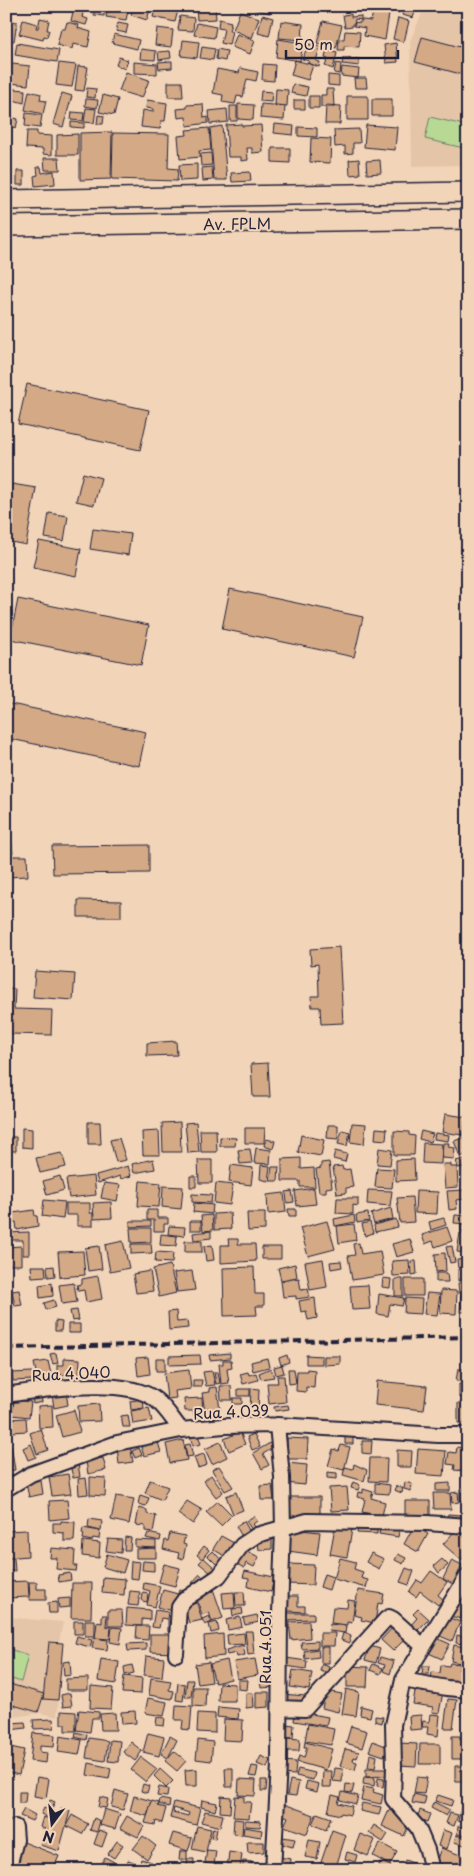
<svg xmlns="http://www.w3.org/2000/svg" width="474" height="1876" font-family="'Playpen Sans',sans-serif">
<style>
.built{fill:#e5c5a8}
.green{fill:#b7d994;stroke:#6c7e68}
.building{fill:#d4a986;stroke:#22223b;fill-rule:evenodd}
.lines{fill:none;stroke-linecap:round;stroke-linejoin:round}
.minor-casing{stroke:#22223b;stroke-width:18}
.secondary-casing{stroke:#22223b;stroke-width:22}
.minor{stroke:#f2d5b9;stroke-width:14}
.secondary{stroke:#f2d5b9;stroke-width:19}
.rail{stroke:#22223b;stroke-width:4;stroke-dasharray:8 4;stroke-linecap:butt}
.labels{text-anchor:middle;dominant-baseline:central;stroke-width:4;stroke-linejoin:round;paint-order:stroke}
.street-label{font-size:15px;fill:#22223b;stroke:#f2d5b9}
</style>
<rect width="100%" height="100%" fill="#f2d5b9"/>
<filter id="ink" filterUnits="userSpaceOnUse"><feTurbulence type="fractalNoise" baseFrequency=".02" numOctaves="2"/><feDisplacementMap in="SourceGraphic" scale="10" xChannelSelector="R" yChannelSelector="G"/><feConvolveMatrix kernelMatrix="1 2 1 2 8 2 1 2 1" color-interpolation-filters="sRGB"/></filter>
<g filter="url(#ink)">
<path class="built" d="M425,6H468V165L412,166L410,41Z
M6,1617L63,1622L59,1643H63L57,1717L41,1713L6,1718Z"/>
<path class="green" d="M430,117L468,126V149L425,139Z
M6,1648L28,1655L21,1682L6,1677Z"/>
<path class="building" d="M95,6H105L104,16L94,15Z
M108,6H129L126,20L106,17Z
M133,6H151L147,20L131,15Z
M156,6L178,10L175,22L153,17Z
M196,6H215L216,19L197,20Z
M253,6H272L270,13L253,9Z
M393,6H401L399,13L392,11Z
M405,6H417L413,18L402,15Z
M443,6H468V13Z
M74,7L84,9L82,17L88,19L86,25L71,21Z
M240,11L259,18L252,38L233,30Z
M373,12L389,14L385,40L364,36L365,28L354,26L355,19L371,21Z
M351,14V17L361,16V22L353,23V26L345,27L343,15Z
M262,15L273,18L269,36L258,33Z
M180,16L194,18L193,31L178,30Z
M40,18L49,20L47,30H49L47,37L44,36L43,40L19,34L23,20L37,24L36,28H38Z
M398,18L409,21L404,42L393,39Z
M219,19L231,22L229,31H232L229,45L221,43L224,29L218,28Z
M6,20L17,22L14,41L6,40Z
M281,21L303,24L302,40L279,38Z
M323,21L342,25L336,48L317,43Z
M67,22L79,25L78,28L91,32L88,47L73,44L72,49L57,45L61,29H65Z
M118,23L128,25L126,33L116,31Z
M197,23L216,27L214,38L194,35Z
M157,28L173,30L171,47L155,45Z
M345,31L360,32L359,47L344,46V50H338L339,39H344Z
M114,34L139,40L137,49L112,43Z
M237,34L255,41L250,54L232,47Z
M422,37L468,49V76L415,62Z
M278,39L303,43L300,61L276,57Z
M183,40L199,42L197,58L181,56Z
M17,43L59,50L57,62L15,55Z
M396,43L398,62L386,63L384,45Z
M309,44L320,47L316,61L320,62L319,67L308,63L309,61L302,59Z
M202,47L215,49L213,60L200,58Z
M141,49L156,51L155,60L140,59Z
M217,49L227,51L225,61L216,59Z
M327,50L337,53L333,69L325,66L328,59L325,58Z
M170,51L171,58L159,60L158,52Z
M119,57L128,60L125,69L116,65Z
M343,58L359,59V66L342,64Z
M295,60L313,65L308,80L291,75Z
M172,61V68L159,69L158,62Z
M134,62L157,64V74L134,73Z
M59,63L76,65L72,87L56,85Z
M336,63L341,64L340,74L334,73Z
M12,64L30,66L28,85L10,83Z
M263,64L275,65L274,81L262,80Z
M78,66L88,67L84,91L75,90Z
M342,67L359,69L358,78L341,76Z
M240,68L258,72L256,81L247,79L243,97L237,96L235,104L222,102L223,95L213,93L217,69L239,73Z
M126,72L149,80L142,98L119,91Z
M328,75L339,76V86L328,85Z
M354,78H366L367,88H355Z
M168,82H182L183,97H168Z
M293,84L308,87L306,96L291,93Z
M6,88L25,90L24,103L6,98Z
M87,88L96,89L95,98L86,97Z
M276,89L288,90L287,106L275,105Z
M326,89H333L334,107H321V95H326Z
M29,91L41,94L40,100L46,101L43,114L25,110Z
M261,91L272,92L271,102L260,101Z
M62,93L72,96L63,127L53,124Z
M103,95L118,99L114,115L99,112Z
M309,96H319V108H309Z
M347,96H368V120H347Z
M86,99L98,100L97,108L85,106Z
M372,99H392V116H372Z
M147,100L167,103L165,121H161L160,129L141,127L143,110L153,112V109L146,108Z
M294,100H305V109H294Z
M203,104L204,118L208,117V123L187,126L186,117L178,118L177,109L187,108V105Z
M238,104L254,105L253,120L238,119Z
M261,104L285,106L284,120L260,118Z
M326,105L341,106L340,124H325Z
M230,106H237V121H230Z
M86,108L96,109L94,123L84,122Z
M227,109L228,122L210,124L209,111Z
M72,112L84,113L83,121L71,120Z
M26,113L42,115L40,128L25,126Z
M98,115L104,116L103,124H97Z
M6,116L18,119L16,128L6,126Z
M71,122L84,123V128L71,127Z
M242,124V126L261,125L263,152L252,153V148H247L248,160L241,161V157H228L226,125Z
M275,124L294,126L293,135L274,133Z
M366,125L397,127L395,150L364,147Z
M222,126L227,180H214L210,128Z
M298,127L317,128V137L298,136Z
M209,128L211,150L199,151L200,157L180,159L178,136L187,135L186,130Z
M359,129L360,143H353V153L345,154V146L335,147L334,130Z
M27,131H37V135L52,136V155L43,154V149L26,148Z
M112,132L111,179L80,180V133Z
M113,133L169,134L168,168L178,169L177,181L112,179Z
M78,134V155H57V135Z
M311,138L331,139L330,163L310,162Z
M272,148H290V163L272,162Z
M211,153L212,165L201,166L200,154Z
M44,158H59L60,170H45Z
M359,159L360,174L350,175L349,160Z
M380,160L381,173L367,174L366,161Z
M197,164V180L180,181L179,165Z
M37,167H41L42,173L54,171L55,184L35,186L34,176L38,175Z
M212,167L213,180L203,181L202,168Z
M17,171H24V185H17Z
M250,172L251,181L232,182L231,173Z
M6,175H9V190H6Z
M27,384L149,410L140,450L18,424Z
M6,451L11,452L6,476Z
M83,473L101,478L94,505L76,501Z
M12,484L36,488L26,545L6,541V514Z
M49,513L68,516L64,541L45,538Z
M93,529L131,534L128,555L90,549Z
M39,541L81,549L76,576L33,567Z
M230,589L363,617L354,657L222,629Z
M18,599L149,625L141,665L10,639Z
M6,703L146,732L139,766L6,738Z
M6,842H12L13,853H6Z
M149,845V873L53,874L52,846Z
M6,856H27L28,876L6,877Z
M78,900L121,901V917H78Z
M339,947L343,1023L321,1024L320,1007H312L311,996H319L318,964L311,965L310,949Z
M35,971L75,974L73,1000L33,997Z
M6,989H15L14,1009L52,1010L51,1035L11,1034V1032L6,1031Z
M176,1041L177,1055L147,1056V1043Z
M268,1063L270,1097H253L251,1064Z
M445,1114L466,1117L463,1135L442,1132Z
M88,1122H100L101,1144H88Z
M180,1122L181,1152H163L162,1123Z
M196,1122L199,1152L188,1153L185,1123Z
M352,1123L366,1124L364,1144L350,1142Z
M328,1125H338V1139L327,1138Z
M22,1128L32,1129V1148L22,1147Z
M245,1128H265L264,1143H245Z
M376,1128L387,1129L386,1140L375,1139Z
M200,1130H216L217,1152H201Z
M342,1130L350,1132L347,1146L338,1144Z
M159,1131L160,1155H143L142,1132Z
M394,1131L409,1132V1135L415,1136L414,1155H394Z
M421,1131L433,1134L430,1142L419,1139Z
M435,1133L449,1135L448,1141L434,1139Z
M301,1135L324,1140L321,1156L298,1152Z
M6,1137H16V1151H6Z
M220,1137L236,1138L235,1146H220Z
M466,1137L468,1154L460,1157L454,1141Z
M119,1138L126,1160L116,1162L110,1140Z
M266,1139L275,1141L273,1149L264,1146Z
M423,1143L442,1144L441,1164L422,1163Z
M443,1143H449L448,1147L455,1148L454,1159L442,1158Z
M256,1148L271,1150L270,1164L254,1163Z
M379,1148L392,1150L390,1165L377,1164Z
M250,1149L252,1163L240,1164L238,1150Z
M335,1151L347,1154L345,1162L333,1159Z
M62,1153L66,1167L40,1173L36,1158Z
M301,1158V1169L314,1168L315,1187H300V1181H282V1159Z
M153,1159L155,1169L134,1173L132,1164Z
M414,1159L415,1180L396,1181V1160Z
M464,1159L466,1166L458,1168L456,1161Z
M198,1160H212V1183H199Z
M329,1162L332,1187L326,1188V1192H319L316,1169L321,1168V1163Z
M443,1164H451V1167H457L458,1187L445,1188Z
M231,1165L253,1168L251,1185L229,1182Z
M261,1165L270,1166L268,1181L260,1179Z
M128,1166L131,1176L121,1179L120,1176L98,1183L96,1175Z
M342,1166L343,1170L350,1169L353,1187L346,1188V1193L337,1194L333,1167Z
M272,1167H279L278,1181H270Z
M463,1167H468V1187H464Z
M377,1168L394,1169L392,1188L375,1187Z
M60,1176L64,1190L47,1195L43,1181Z
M94,1176L96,1195L69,1198L66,1179Z
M190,1176H196V1187H190Z
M140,1181L161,1183L159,1207L138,1206Z
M104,1183L120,1185L117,1201L101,1198Z
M216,1183L233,1185L230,1205L214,1203Z
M163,1186L183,1187L181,1209L162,1207Z
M314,1188L316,1204L297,1206L295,1191Z
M368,1190L392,1191L390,1206L367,1204Z
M464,1190L465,1199L456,1200L457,1209L449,1210L447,1191Z
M292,1191L294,1202L287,1203L286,1192Z
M416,1191L438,1192L437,1214L415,1213Z
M284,1193L286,1212L268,1214L267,1195Z
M192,1194L212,1195L211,1203L192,1202Z
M412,1197L414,1222L400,1223L397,1198Z
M337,1198H358V1206L353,1205V1214L336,1213Z
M44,1200L65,1202L63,1219L42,1216Z
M111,1202L112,1218L94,1219L93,1203Z
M66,1203H90V1213H93V1226H77V1215H66Z
M194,1203L213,1205L212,1214L193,1212Z
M391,1208L393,1219L374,1224L371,1214Z
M288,1209H296V1216H289Z
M34,1210L35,1216H37L38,1226L17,1230L16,1222L6,1223V1214Z
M147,1210H157V1218H168V1224H164V1231H154V1220H147Z
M230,1213L231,1229L214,1230V1214Z
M247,1213H265V1230L248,1231Z
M368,1213L369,1221L357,1223L356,1215Z
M212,1215L213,1230L203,1231L201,1216Z
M354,1215L355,1222L335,1226L334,1219Z
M455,1215L468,1216V1224L454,1223Z
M444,1218L446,1225L431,1230L429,1222Z
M396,1219L398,1227L375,1232L374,1225Z
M130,1221H151V1226L130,1227Z
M190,1221H201V1230H190Z
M327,1221L335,1249L308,1256L300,1228Z
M370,1222L373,1233L365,1236L362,1224Z
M354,1224L356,1240L339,1243L337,1226Z
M461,1225L468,1226V1232L461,1231Z
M169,1226L185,1227L184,1236L168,1234Z
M447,1227L452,1241L435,1247L433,1241L425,1244L422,1235Z
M130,1228H151V1242L131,1243Z
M211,1231V1238L194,1240L193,1233Z
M29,1232V1255H23V1240H6V1233Z
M460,1233L468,1234V1253L457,1252Z
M161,1234L177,1236L176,1246L160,1245Z
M228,1239H238V1244H255L256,1261L221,1263V1245H229Z
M410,1239L414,1252L396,1257L392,1244Z
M123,1241L129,1268L110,1272L105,1245Z
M185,1241H202V1252H185Z
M359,1243L361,1254L380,1251L384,1275L352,1280L348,1256L355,1255L353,1244Z
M131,1244H151L152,1253L131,1254Z
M212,1245L214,1260L206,1261L204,1246Z
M21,1246V1265H8L7,1247Z
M99,1246L102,1269L88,1271L85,1248Z
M452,1246L455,1262L450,1263L446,1247Z
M262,1247H281V1259H262Z
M83,1251L85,1275L60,1277L58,1252Z
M156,1252L173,1253L172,1263L155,1262Z
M445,1253L446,1271L436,1272L435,1254Z
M323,1259L327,1287L310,1290L305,1262Z
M468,1259V1266L458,1268L457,1260Z
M409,1260L410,1275L393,1276L392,1261Z
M341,1261L342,1267L331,1269L330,1262Z
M411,1261H416L417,1274L412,1275Z
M295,1264L297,1277L281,1280L278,1268Z
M170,1265L176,1293L159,1297L153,1269Z
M31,1266H45L46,1276L32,1277Z
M54,1266L55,1276L48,1277L47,1267Z
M254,1267L255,1294H264V1306H256L257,1315L224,1316L223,1268Z
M458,1269H468V1280L458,1281Z
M150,1271L153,1291L136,1293L133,1274Z
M192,1271L195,1290L177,1292L174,1273Z
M436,1273H447L448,1282H436Z
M98,1276L102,1299L86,1302L84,1290L78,1291L77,1285L82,1284V1279Z
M299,1278L301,1290L308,1289L310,1297L296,1299V1296L283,1297L281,1281Z
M383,1278L391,1279L390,1288L382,1287Z
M395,1279H403V1296H395Z
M405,1279H423V1296H405Z
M466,1282V1293H459L458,1283Z
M52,1283L53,1296L40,1298L39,1285Z
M74,1283L77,1302L62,1304L59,1285Z
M368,1285L370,1309L352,1310L350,1286Z
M19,1290L22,1305L15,1306L12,1291Z
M441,1290L457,1291L456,1314L440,1313Z
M427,1293L440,1294L437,1315L424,1314Z
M379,1294L404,1298L402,1306L390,1304L388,1316L377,1314Z
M10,1295L13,1308L7,1309L6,1296Z
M461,1295H468V1312H460Z
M315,1298L317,1318L308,1320L306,1311L301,1312L299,1301Z
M405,1298L422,1299L421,1314L404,1313Z
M54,1300L56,1307L46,1310L44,1303Z
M77,1310L79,1320L72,1321L70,1311Z
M176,1311L177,1322L187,1321L188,1328L169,1330L168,1312Z
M55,1321L62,1322L61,1331H55Z
M68,1324H80V1333H68Z
M56,1353L58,1363L53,1364L50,1354Z
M230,1353V1358L210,1360L209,1355Z
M200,1355L201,1364L169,1365V1356Z
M287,1355L289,1362L281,1365L279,1358Z
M306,1355L322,1356V1364H306Z
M324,1356H340V1364L324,1365Z
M148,1357L150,1374L138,1376L136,1358Z
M64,1358L80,1359L79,1376L57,1374V1365H64Z
M156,1358H165V1371H156Z
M267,1358L269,1367L253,1371L251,1362Z
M223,1360H231L232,1368L227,1369L229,1383L221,1384L219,1364H223Z
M48,1361L51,1374L37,1377L34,1363Z
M282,1365L284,1373L276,1375L274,1367Z
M271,1368L274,1377L261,1379L259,1373Z
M288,1369H294L296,1383L289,1384Z
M307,1369L315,1370L314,1388L306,1387V1392L296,1391L297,1371H307Z
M458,1369H466L465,1381H456Z
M189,1370L191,1389L175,1391L176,1398L167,1399L164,1373Z
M212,1371L215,1385L206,1386L203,1372Z
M32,1372L33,1380L13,1381L12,1373Z
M214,1372H218L220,1383L216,1384Z
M248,1372L249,1375L256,1373L258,1380L243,1384L240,1374Z
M277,1376H284L286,1402L269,1404L267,1383H278Z
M193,1380H202L201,1387H193Z
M377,1381L427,1386L424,1410L375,1405Z
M459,1384H468V1397H459Z
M220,1386H231L232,1400H221Z
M217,1387L220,1410L205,1412L202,1393L210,1392L209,1388Z
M251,1388L259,1389L258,1412H250Z
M238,1389H250V1396H238Z
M66,1392L68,1405L54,1408L52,1394Z
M41,1394L42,1402L33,1404L32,1396Z
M202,1398L203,1415H194L193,1411H185L184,1399Z
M233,1398H242V1404H233Z
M143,1399L144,1408L131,1410L130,1401Z
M14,1400L31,1402L29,1417L12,1415Z
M465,1402L466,1423H458V1403Z
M99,1404L100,1421L79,1422L78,1406Z
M52,1405L53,1427L39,1428L38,1406Z
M288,1405L289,1409L275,1411L274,1407Z
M149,1408L152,1421L133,1424L131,1411Z
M74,1410L80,1432L62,1437L56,1415Z
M128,1415L130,1427H123L121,1416Z
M26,1418L27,1431L11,1432L10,1419Z
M41,1429L48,1450L37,1454L30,1433Z
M240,1432L245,1444L229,1451L224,1439Z
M254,1434L260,1447L252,1450L247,1437Z
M198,1435L201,1444L193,1446L190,1437Z
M345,1435H353V1444H345Z
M287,1438L308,1439L307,1459H287Z
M157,1439L161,1452L144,1456L140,1443Z
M183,1440L187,1460L170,1463L166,1444Z
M362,1441H372L371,1454L362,1453Z
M220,1442L227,1457L212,1464L205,1449Z
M270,1443L273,1448L263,1454L269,1465L262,1469L253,1453Z
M31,1444L36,1457L28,1460L23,1448Z
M190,1444L193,1456L187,1457L185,1445Z
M11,1445L15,1470L6,1471V1446Z
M130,1445L133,1462L119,1464L117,1447Z
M341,1445L350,1447L344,1470L328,1466L333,1449L339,1451Z
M457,1447L467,1449L464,1471L454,1470L455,1465L447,1464L449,1452L456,1453Z
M139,1448L142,1455L135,1458L132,1451Z
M418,1449L446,1451L444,1476L416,1474Z
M397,1450L412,1451L411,1467H397Z
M204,1454L207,1465L198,1468L194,1457Z
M103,1458L106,1470L88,1474L86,1461Z
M370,1458H387L386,1482L369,1481Z
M78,1463L80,1477L73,1478L70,1464Z
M287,1463L307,1465L305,1485L285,1483Z
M354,1464L367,1470L364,1481L343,1475L345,1467L353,1469Z
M219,1466L233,1487L225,1491L212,1470Z
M327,1472L337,1473V1479L327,1478Z
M40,1473L43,1494L29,1497L25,1479Z
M68,1474L71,1494L52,1496L49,1477Z
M211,1475L223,1492L216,1497L204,1481Z
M90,1477L106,1478L105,1496L90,1495Z
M86,1478L88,1494L79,1495L78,1479Z
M150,1480L168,1487L162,1500L145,1493Z
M353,1482L360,1485L358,1490L351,1488Z
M405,1482L412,1484L411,1491L404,1489Z
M375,1483L390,1485L389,1494L375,1493Z
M450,1483V1491H436V1484Z
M272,1485L274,1500H261L260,1486Z
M396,1486L403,1488L402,1493L394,1490Z
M347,1487L349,1510L331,1511L329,1488Z
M363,1489L373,1492L371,1498L385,1502L382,1516L362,1512L365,1499L357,1497L358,1492L363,1493Z
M460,1489H465L466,1493H468V1500L460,1501Z
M236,1492L243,1510L233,1514L226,1496Z
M458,1492L459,1502L452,1503L451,1493Z
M433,1493H450L451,1509H434Z
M140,1495L149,1498L146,1506L138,1504Z
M116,1496L134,1499L129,1524L111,1520Z
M289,1497H320V1518L289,1517Z
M67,1500L69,1518L50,1520L49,1501Z
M187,1501L202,1510L193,1524L178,1514Z
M218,1501L232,1515L221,1526L206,1512Z
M405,1501H430V1522H405Z
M139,1508L147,1510V1514L156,1516L153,1532L145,1531V1526L136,1525Z
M448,1514L462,1515L461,1525L447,1519Z
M254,1516L257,1521L253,1524L258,1531L254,1533L246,1521Z
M89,1519L102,1521L101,1531L88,1528Z
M61,1521L75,1522L74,1541H64V1533L53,1532V1523H61Z
M244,1521L252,1536L244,1540L236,1526Z
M358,1524L377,1525V1534L357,1533Z
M381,1525L400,1526L398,1537L379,1534Z
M414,1526L428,1534L418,1552L404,1544Z
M335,1527L352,1530L347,1557L330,1554Z
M83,1528L100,1531L99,1539L93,1538L92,1541L83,1539L84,1534L82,1533Z
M290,1529L320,1532L317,1555L288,1551Z
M27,1530L28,1556L6,1558V1531Z
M456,1530L468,1540V1552L461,1560L443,1544Z
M148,1533L161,1536L160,1541L146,1538Z
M170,1533L185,1536L183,1544L186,1545L183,1559L178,1557L179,1553L163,1549L165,1540L168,1541Z
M221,1536L234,1543L226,1557L213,1549Z
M125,1537L131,1538L130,1550H124Z
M108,1539L122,1540L121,1553L106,1551Z
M135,1540L156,1541V1548L135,1547Z
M258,1540H272V1549L259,1550Z
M83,1541L100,1543L99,1558L82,1556Z
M204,1546L209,1550L202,1559L197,1555Z
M51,1548L75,1550L74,1566H77L76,1571L56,1569L57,1558H50Z
M156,1548V1558H136V1549Z
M242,1549L259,1557L254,1567L246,1563L244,1568L235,1563Z
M213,1551L223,1562L218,1566L208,1556Z
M371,1553L384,1559L379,1569L366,1562Z
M107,1554L127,1560L123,1573L103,1567Z
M398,1554L406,1558L403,1564L395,1560Z
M6,1558H14L15,1571H6Z
M204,1558L215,1568L211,1573L199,1563Z
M340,1558L356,1562L354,1569L363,1572L361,1578L368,1580L366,1588L334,1579Z
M442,1559L448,1565L439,1573L434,1566Z
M452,1560L462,1565L453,1584L443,1579Z
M131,1561L140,1562L138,1579L130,1578Z
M143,1561L154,1562V1571L142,1570Z
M164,1564L180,1568L175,1586L159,1582Z
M288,1564L314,1565L313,1585L287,1584Z
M406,1568L414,1571L409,1585L400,1582Z
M245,1571L274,1577L271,1592L248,1587L249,1578L243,1577Z
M431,1571L447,1582L438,1595L443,1599L438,1605L420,1591L416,1597L409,1592L417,1580L422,1583Z
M70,1573L71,1580L59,1582L58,1575Z
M200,1574L206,1580L198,1589L192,1583Z
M324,1574L333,1577L329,1590L320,1587Z
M103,1577L125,1579L124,1595L102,1593Z
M28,1581L29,1597L6,1598V1582Z
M29,1582H37V1589H46V1600H30Z
M72,1583H92L91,1618H71Z
M144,1583L160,1586L155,1607L147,1605L150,1591L143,1589Z
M212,1586L223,1618L212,1622L209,1612L202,1615L196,1596Z
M163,1590L178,1594L179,1590L183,1591L177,1612L158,1607Z
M358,1590L384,1594L382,1604L378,1603L375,1623L361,1620L362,1617L354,1615Z
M130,1591L140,1592L138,1606L128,1605Z
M234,1592L235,1608L224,1609L222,1593Z
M235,1592H244L245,1606H236Z
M143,1593L148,1594L147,1602L142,1601Z
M288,1596H298V1606H305V1612L288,1611Z
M70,1598V1607L59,1608L58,1599Z
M348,1600L355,1601L352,1623L347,1622V1625L331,1623L333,1607L347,1608Z
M454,1601L464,1603L461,1619L450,1616Z
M57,1602V1613H49L48,1603Z
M197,1603L202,1620L189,1623L184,1606Z
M127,1608L150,1610V1620L142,1619V1626L126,1625Z
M242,1608L243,1614L233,1616L232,1609Z
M418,1609L429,1619L416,1632L410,1626L417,1618L413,1614Z
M108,1610H122L123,1626H108Z
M155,1610L168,1612L167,1619L161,1618L159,1628L152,1627Z
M284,1613H314V1619L285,1620Z
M102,1615H107L106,1626L111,1627L110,1639L95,1638L97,1622L102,1623Z
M257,1615L259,1622L245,1625L243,1618Z
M168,1616H176L175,1632H168Z
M209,1616L212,1622L205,1625L202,1619Z
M240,1617L242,1627L228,1630L226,1620Z
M450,1618L460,1622L452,1641L435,1634L440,1620L447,1623Z
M85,1620H95V1636H85Z
M74,1621H83V1634H74Z
M309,1621L310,1638L291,1640L289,1622Z
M217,1622L219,1631L211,1633L209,1624Z
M330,1624L346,1626L345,1633L329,1631Z
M137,1626H149L148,1640L136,1639Z
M112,1627L122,1628L120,1644L110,1642Z
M393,1627L405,1639L393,1651L381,1640Z
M245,1631H252L254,1654L248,1655Z
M244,1633L245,1644L228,1645L227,1635Z
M320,1633H335L334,1646H320Z
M343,1633L351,1636L349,1643L341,1640Z
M150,1634H175V1653L150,1652Z
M223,1634L224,1656L205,1658L204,1636Z
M457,1635L464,1637L463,1644L456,1643Z
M77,1636L92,1640L90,1647L75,1643Z
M432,1636L450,1644L442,1659L424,1651Z
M94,1638L108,1640L107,1650L92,1648Z
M318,1641V1648L302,1649L301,1642Z
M49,1642L63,1643L58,1700L43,1699Z
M146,1643V1650L128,1651L127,1644Z
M243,1645L245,1655L237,1657L236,1653L227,1655L226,1650Z
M454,1645L464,1647L460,1663L451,1661Z
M370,1646L380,1649L376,1663L365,1660Z
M321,1647H329V1663H321Z
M318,1649L319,1657L305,1659L304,1651Z
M146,1656L164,1658L162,1677L144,1675Z
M380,1657L394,1661L390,1674L383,1671L385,1665L378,1663Z
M286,1658L307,1661L306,1669L285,1666Z
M101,1659L119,1662L116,1684L98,1681Z
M255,1659L258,1675L237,1679L234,1662Z
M227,1660L231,1679L215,1683L210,1664Z
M70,1661L71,1675L64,1676L63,1662Z
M209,1662L212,1682L198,1684L195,1664Z
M450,1663L460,1664L459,1670L466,1671L464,1683L431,1679L432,1672L440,1673L441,1665L449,1666Z
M322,1664L329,1667L327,1673L320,1671Z
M373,1664L383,1668L380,1674L370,1670Z
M132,1665L134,1673L125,1675L124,1667Z
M347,1666L368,1667L367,1687H347Z
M423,1666H430L429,1674H422Z
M293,1670L312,1673L309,1690L290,1687Z
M124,1676L142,1678L141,1694L122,1693Z
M88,1678V1690H66V1679Z
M151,1678L171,1681L169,1690L174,1691L172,1699L149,1695Z
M260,1679H274L275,1687L261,1688Z
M187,1680H193L191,1697H185Z
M238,1680H248L247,1690L238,1689Z
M6,1683L44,1694L38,1712L6,1703Z
M178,1683L185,1684L183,1701L176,1700Z
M219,1683L235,1684V1701H218Z
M91,1686L113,1688L111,1709L90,1708Z
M193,1687H206L205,1707L193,1706Z
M346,1689L359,1692L356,1716L342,1714Z
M431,1690L443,1692L439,1713L432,1712L433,1707L413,1704L415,1691L430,1693Z
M326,1691L342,1694L338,1712L322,1708Z
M256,1692H269V1707L256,1708Z
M70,1693L72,1706L63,1707L61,1695Z
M246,1693H253L254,1707L246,1708Z
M282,1694L305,1696V1704L281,1702Z
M148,1698L167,1702L164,1716L145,1713Z
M448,1699L457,1700L453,1728H444Z
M176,1705L192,1706L190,1730L182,1729L183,1720H175Z
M361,1706L372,1709L370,1717L360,1715Z
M218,1707L239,1709L238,1719L217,1717Z
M79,1710L99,1712V1718H92L90,1732L76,1730Z
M61,1711L76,1712V1731H65V1724H61Z
M135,1711L136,1723L122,1724L121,1712Z
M295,1711L328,1717L326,1726L294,1721Z
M115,1713L116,1730H101L100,1714Z
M198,1713L215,1714V1733L197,1732Z
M430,1714L440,1715L438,1736L427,1734L428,1727H422L423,1721L429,1722Z
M421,1715L422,1729L410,1730L409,1716Z
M375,1716L383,1717L382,1723L375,1721Z
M157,1717L165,1718L164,1726L156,1725Z
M53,1719L54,1728L34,1729L33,1720Z
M224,1719L243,1720L242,1741L223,1740Z
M25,1722L26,1728L10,1730V1723Z
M285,1724L294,1725L293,1738L284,1737Z
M308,1724L334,1729L331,1745L305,1741Z
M351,1726L367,1731L362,1748L346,1743Z
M76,1732L87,1735L86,1740L75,1737Z
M33,1733L55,1735L54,1747L40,1746V1752L47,1753L46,1763L30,1761Z
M148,1733L164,1737L159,1756L143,1752Z
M60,1736L82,1740L79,1755L58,1752Z
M170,1736L177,1740L168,1758L161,1754Z
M452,1736H460V1739H468V1759H452Z
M89,1738L108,1741L105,1761L86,1758Z
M286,1738L300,1739L299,1751H286Z
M110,1740L120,1741L118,1762L108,1761Z
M198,1740L213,1742L211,1761L196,1759Z
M373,1741L388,1747L384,1756L369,1751Z
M131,1742L142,1751L135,1761L123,1752Z
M305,1742L332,1749L326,1770L297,1762L299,1756L304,1758L307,1747H304Z
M399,1743L417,1744L416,1766L398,1765Z
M420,1744H440V1764H419Z
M6,1746L24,1750L19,1775L6,1772Z
M345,1749L359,1752L357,1758L354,1757L353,1761L357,1762L355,1770L340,1766Z
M174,1751L186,1761L177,1771L165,1761Z
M370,1754L377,1756L375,1768L368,1767Z
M261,1756L270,1760L267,1768L257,1764Z
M141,1757L157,1769L146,1782L131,1770Z
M282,1761L296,1762L295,1775L281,1774Z
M89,1763L111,1768L109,1779L87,1775Z
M252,1766L258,1767L256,1777L249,1776Z
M455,1766H465V1781H455Z
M225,1768H233V1787H226Z
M335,1768L343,1769L342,1782L333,1781Z
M160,1769L173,1781L166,1788L154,1776Z
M197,1769V1786H186L185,1770Z
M298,1769L315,1773L313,1780L296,1776Z
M366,1769H387V1776L366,1777Z
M323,1771H332L331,1787H322Z
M37,1777L49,1779L46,1798L34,1796Z
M364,1777L375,1778L374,1786L363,1784Z
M417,1777L427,1778L424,1794L414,1793Z
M378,1778L384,1779L383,1787L377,1786Z
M239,1779L256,1780L255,1796L238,1795Z
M261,1780H267L266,1791H261Z
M290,1780L299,1782L296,1796L287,1795Z
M307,1781L319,1784L317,1792L305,1789Z
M143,1784L149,1786L147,1793L141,1791Z
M346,1784L354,1785L352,1793L345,1792Z
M463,1785H468V1794H463Z
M159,1787L168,1789L167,1797L157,1796Z
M364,1787L374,1789L373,1792L383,1795L381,1804L361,1800Z
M115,1790L128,1794L123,1810L111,1807Z
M19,1792H26L25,1803H19Z
M342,1792L358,1796L356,1804L340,1800Z
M414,1794L426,1797L424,1805L412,1803Z
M332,1795L340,1797L338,1803L352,1806L350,1815L341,1813L340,1815L328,1812Z
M438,1795L453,1800L451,1806L435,1801Z
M134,1796L152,1801L147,1816L130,1811Z
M221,1796L231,1797L230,1813L220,1812Z
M235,1796L244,1797V1802H251L249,1818L233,1817Z
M100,1797L108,1799L106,1808L98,1807Z
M160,1799L170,1801L169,1807L159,1804Z
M463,1799L468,1800V1824L458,1821Z
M50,1800L55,1802L52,1809L47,1807Z
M202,1800L217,1803L215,1811L201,1807Z
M152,1801L159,1803L158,1806L166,1808L162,1823L156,1821L155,1825L145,1823Z
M174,1802L200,1808L196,1825L170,1818ZM174,1808L189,1813L188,1816L173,1812Z
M434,1802L450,1810L446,1816L431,1808Z
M362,1803L381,1807L379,1815L360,1811Z
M284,1804L314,1815L307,1834L284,1826L288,1817L280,1814Z
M44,1808L54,1812L51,1819L41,1814Z
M24,1809L35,1815L32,1821L20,1816Z
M61,1809L70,1811L59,1851L40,1845L45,1829L40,1827L43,1817L55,1820L57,1814L59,1815Z
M104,1809L120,1814L115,1829L100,1825Z
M389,1810L411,1821L404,1836L382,1826Z
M420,1810L430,1814L427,1822L417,1818Z
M205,1811L223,1815L220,1827L201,1822Z
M317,1813L331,1818L326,1830L312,1824Z
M450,1813L458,1815L454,1826L446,1823Z
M72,1815L88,1824L82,1834L66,1826Z
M127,1816L144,1826L138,1837L120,1828Z
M94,1818L100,1821L97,1832L90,1830Z
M234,1819L243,1820L242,1835L233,1834Z
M245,1820L261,1821L260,1827L245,1826Z
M374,1825L388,1834L383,1842L369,1833Z
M197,1826L211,1829L206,1852L192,1849Z
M458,1826L468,1828V1837L457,1834Z
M244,1827L262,1830L261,1837L243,1834Z
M213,1828L217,1829L215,1839L211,1838Z
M99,1830L107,1833L102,1847L94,1844Z
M332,1830L346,1835L335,1870H325L319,1868Z
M443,1830L452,1833L447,1849L438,1846Z
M173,1833L192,1838L188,1851L169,1845Z
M360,1834L375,1840L368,1856L354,1850Z
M456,1835L468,1839V1846L454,1842Z
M143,1836L156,1846L147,1859L133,1849Z
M283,1837L295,1839L293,1847L281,1844Z
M309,1840L320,1842L317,1859L305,1857Z
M21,1841L59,1856L53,1870H36L14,1861Z
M117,1841L123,1845L114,1858L108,1854Z
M247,1842H264V1852L248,1853Z
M380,1843L397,1852L390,1865L373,1856Z
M441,1848L466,1857L461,1870L436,1862Z
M207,1850L216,1851L214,1865L205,1863Z
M180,1851H187V1860H179Z
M229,1852L242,1854L240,1870L227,1869Z
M347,1852L357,1855L355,1862L345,1859Z
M105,1857L114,1862L111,1867L115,1870L99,1869Z
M279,1857L291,1859L290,1868L278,1867Z
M141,1859L152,1862L150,1870H138Z
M188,1859H194L193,1870H186Z
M128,1860L139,1864L136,1870L126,1867Z
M405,1860L423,1867L422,1870H401Z
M243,1861L252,1862V1867H259V1870H243Z
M380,1862L391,1866L390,1870H377Z"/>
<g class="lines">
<g class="minor-casing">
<path id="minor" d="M6,1395C43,1389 127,1376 156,1400C166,1408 173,1420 181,1430
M6,1489L31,1474L117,1443L181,1430L224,1426L277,1425L438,1435H468
M176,1654L179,1607L184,1600L219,1576L242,1545L257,1535L307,1521L427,1523L468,1526
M403,1680L447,1688L468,1690
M280,1708L305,1709L386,1619L389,1617L393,1619L423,1646
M8,1870L16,1840L15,1827
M273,1870L279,1765L280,1613L283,1529L282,1477L277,1425
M432,1870L427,1850L418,1828L393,1799L394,1766L393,1725L403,1680L468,1575"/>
</g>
<g class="secondary-casing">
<path id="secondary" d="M6,200L468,192
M6,226L468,219"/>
</g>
<use href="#minor" class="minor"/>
<use href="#secondary" class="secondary"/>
<path class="rail" d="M6,1348L468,1337"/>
</g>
</g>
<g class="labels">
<g class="street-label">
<text transform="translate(237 223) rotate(-1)">Av. FPLM</text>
<text transform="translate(71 1373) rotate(-3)">Rua 4.040</text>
<text transform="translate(231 1411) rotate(-3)">Rua 4.039</text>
<text transform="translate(264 1647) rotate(-90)">Rua 4.051</text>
</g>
</g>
<rect width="474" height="1876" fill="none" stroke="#f2d5b9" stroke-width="25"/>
<rect x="12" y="12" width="449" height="1851" fill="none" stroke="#22223b" stroke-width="2" filter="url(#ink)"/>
<g transform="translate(52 1824) rotate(195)" stroke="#f2d5b9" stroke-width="4" paint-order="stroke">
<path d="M0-4L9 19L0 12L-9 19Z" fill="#22223b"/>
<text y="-8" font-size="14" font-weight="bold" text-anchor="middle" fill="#22223b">N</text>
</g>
<path d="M286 50v8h112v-8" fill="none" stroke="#22223b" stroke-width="2.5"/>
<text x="294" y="50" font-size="15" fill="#22223b" stroke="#f2d5b9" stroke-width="4" paint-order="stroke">50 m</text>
</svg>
